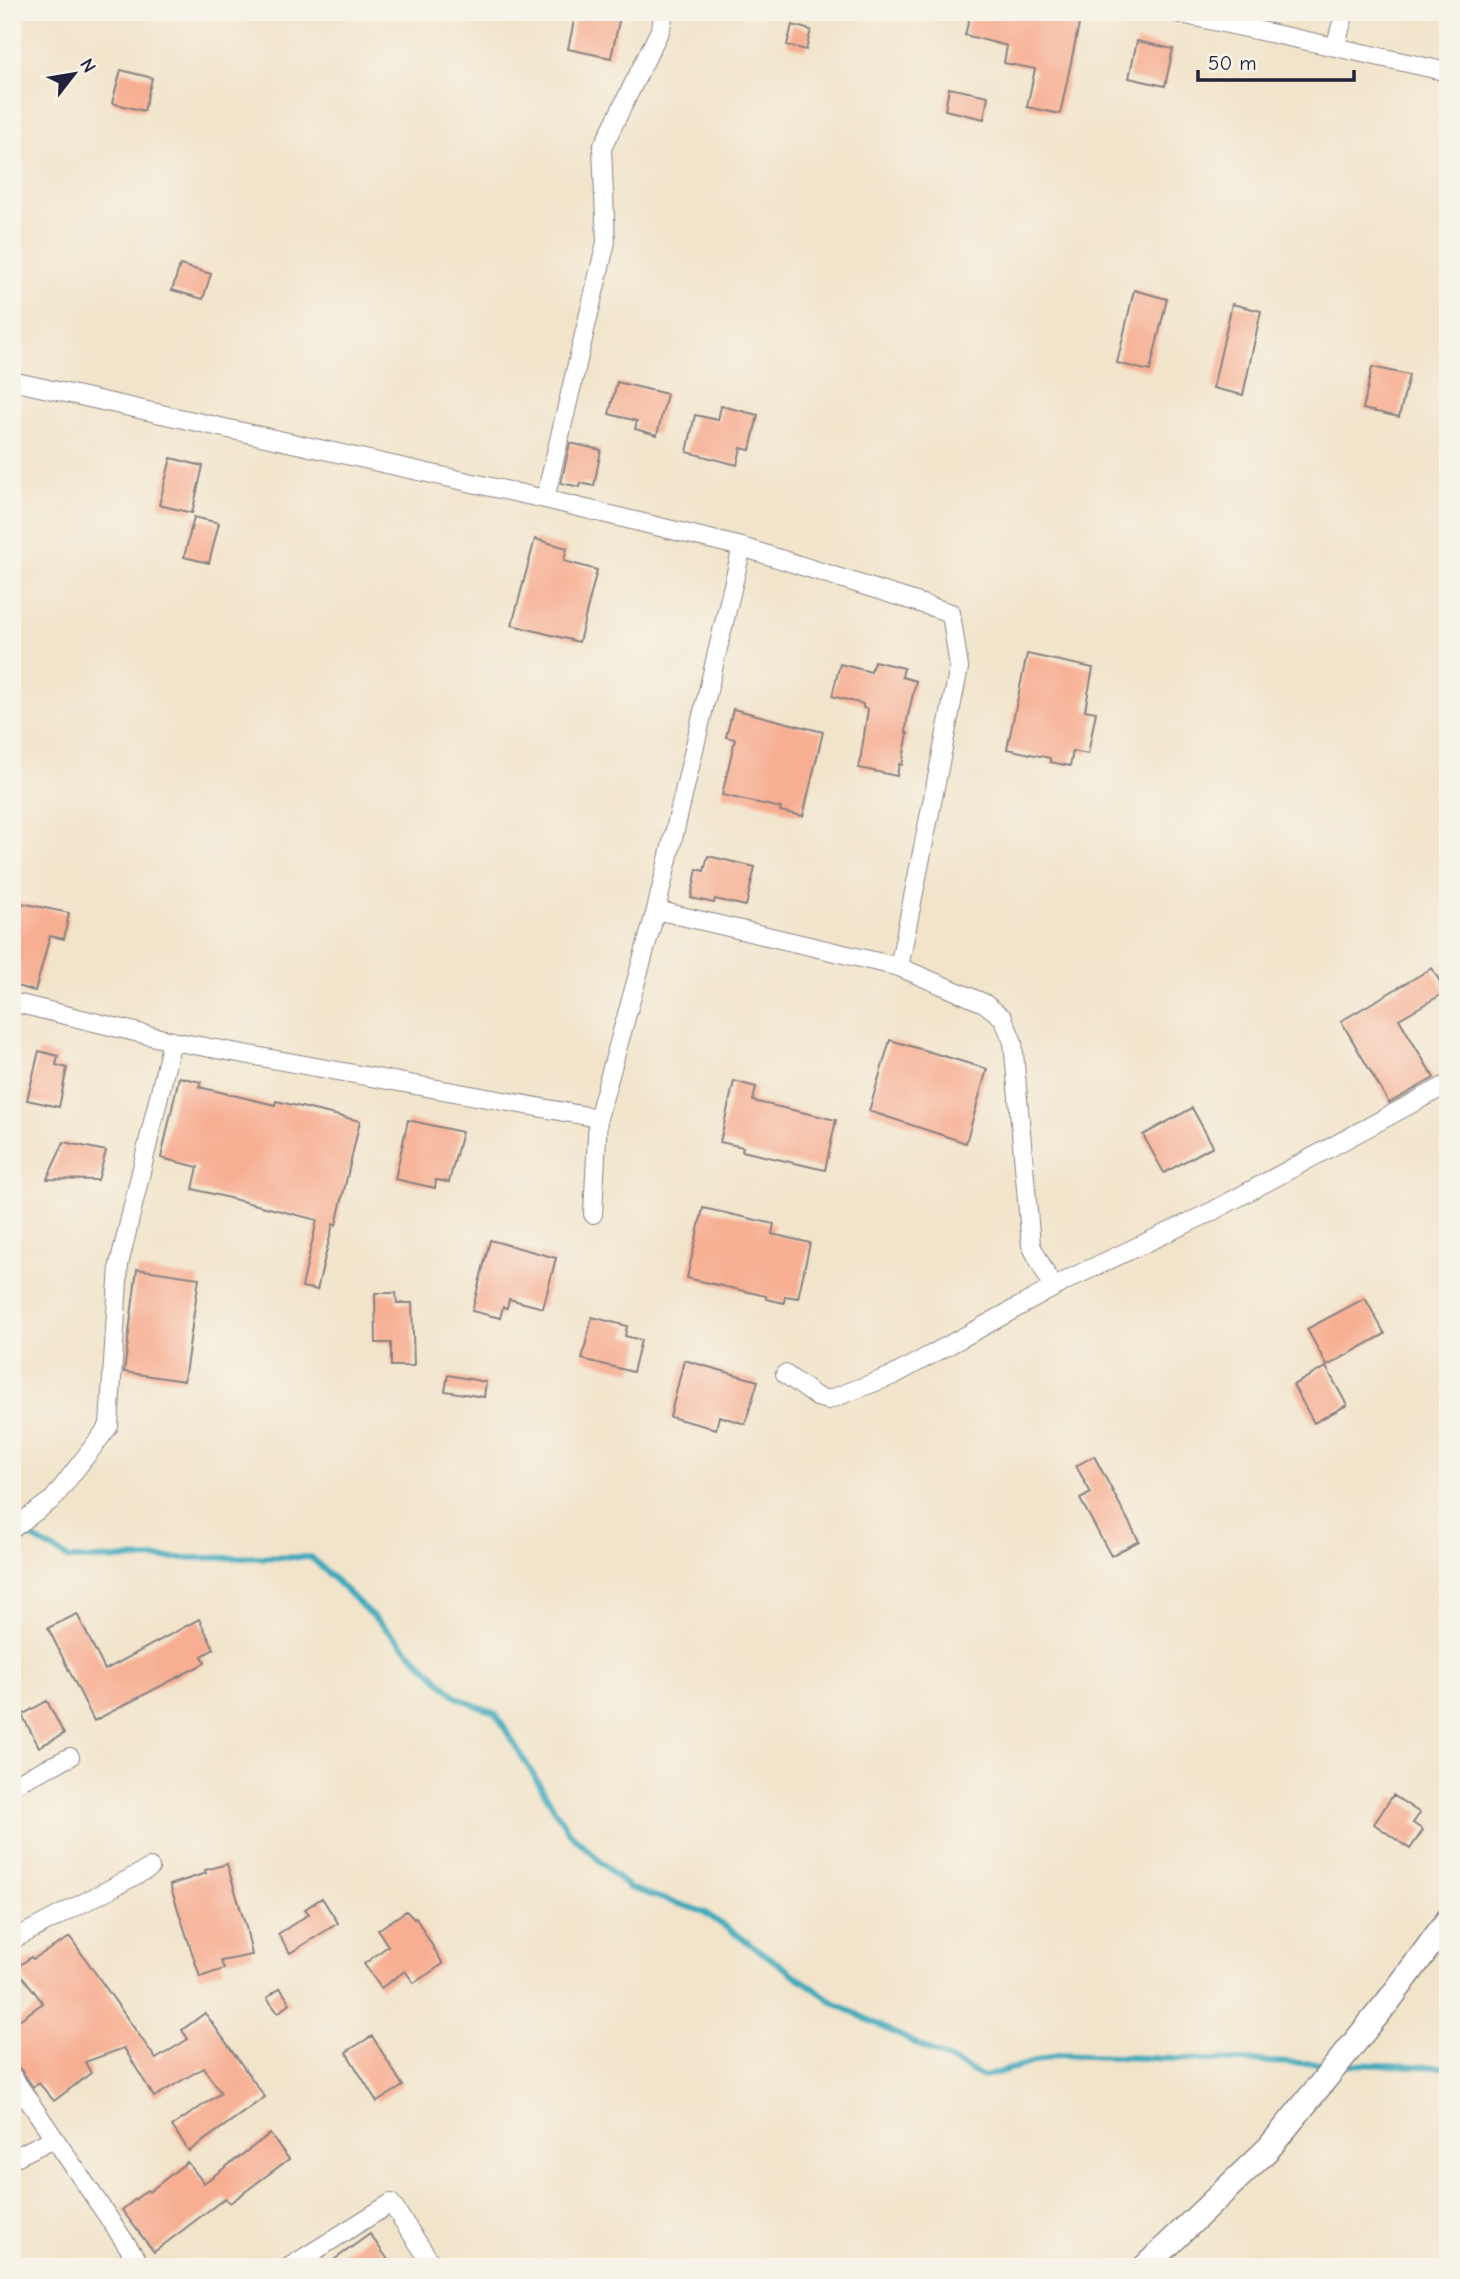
<svg xmlns="http://www.w3.org/2000/svg" width="1460" height="2279" font-family="'Comic Neue',sans-serif">
<style>
.lines{fill:none;stroke-linecap:round;stroke-linejoin:round}
.stream{stroke:#3ca9bb;stroke-width:6}
.building{fill:#f7ae92}
.minor-casing{stroke:#8a8383;stroke-width:20}
.secondary-casing{stroke:#8a8383;stroke-width:27}
.minor{stroke:#fff;stroke-width:18}
.secondary{stroke:#fff;stroke-width:24}
</style>
<rect width="100%" height="100%" fill="#f7f3e8"/>
<filter id="ink" filterUnits="userSpaceOnUse"><feTurbulence type="fractalNoise" baseFrequency=".0143" numOctaves="2"/><feDisplacementMap in="SourceGraphic" scale="14" xChannelSelector="R" yChannelSelector="G"/><feConvolveMatrix kernelMatrix="1 2 1 2 8 2 1 2 1" color-interpolation-filters="sRGB"/></filter>
<filter id="wash" filterUnits="userSpaceOnUse"><feTurbulence type="fractalNoise" baseFrequency=".00686" numOctaves="4" result="noise"/><feDisplacementMap in="SourceGraphic" scale="28" xChannelSelector="R" yChannelSelector="G"/><feGaussianBlur stdDeviation="1.57" result="paint"/><feColorMatrix in="noise" values="0 0 0 0 0 0 0 0 0 0 0 0 0 0 0 0 0 1.4 0 .05"/><feComposite in="paint" operator="in"/></filter>
<g filter="url(#wash)">
<rect width="100%" height="100%" fill="#f2e4cb"/>
<g class="lines">
<path class="stream" d="M16,1529L70,1559L311,1557L458,1698L496,1714L568,1831L629,1888L704,1912L838,2005L984,2077L1057,2055L1330,2064
M1345,2064L1448,2067"/>
</g>
<g id="blocks">
<path class="building" d="M576,12H621L611,58L568,49Z
M971,12H1022L1046,19L1047,13L1080,20L1060,114L1027,107L1035,69L1004,63L1007,46L965,35Z
M792,25L811,30L806,50L787,45Z
M1137,41L1173,49L1165,86L1129,78Z
M121,70L152,78L144,111L112,103Z
M949,88L988,96L984,119L945,110Z
M180,265L211,274L203,299L172,290Z
M1134,290L1167,299L1150,371L1117,363Z
M1232,304L1261,311L1243,395L1213,388Z
M1372,367L1409,375L1399,417L1363,409Z
M617,382L667,394L657,435L635,429L637,421L609,414Z
M721,406L758,415L750,450L741,448L737,465L687,452L695,415L718,420Z
M570,443L601,450L594,486L581,483L580,487L561,483Z
M171,458L203,466L192,513L159,505Z
M194,517L219,523L209,563L184,557Z
M535,539L567,548L564,561L597,570L579,642L512,625Z
M1027,654L1093,668L1085,710L1096,712L1088,754L1073,751L1070,766L1050,762V758L1007,749Z
M874,661L904,668L902,677L916,681L907,720L906,733H908L902,765L899,764L897,776L859,768L868,709L863,708V704L832,696L840,664L871,672Z
M733,709L823,732L803,816L780,811L781,808L722,795L735,739L726,737Z
M708,856L755,867L746,906L715,899L714,903L691,898L697,869L704,871Z
M12,901L69,913L64,939L50,936L35,991L12,985Z
M1432,968L1446,992L1399,1019L1434,1078L1389,1103L1341,1021Z
M890,1040L987,1069L966,1143L869,1111Z
M39,1051L58,1056L56,1065L67,1068L59,1107L27,1100Z
M179,1077L201,1082L199,1087L275,1105L276,1101L360,1121L336,1225L333,1224L317,1290L302,1287L317,1220L193,1189L198,1167L161,1158Z
M734,1081L756,1087L753,1101L836,1120L825,1170L742,1151L743,1147L720,1142Z
M1192,1108L1213,1146L1164,1173L1143,1135Z
M408,1120L462,1132L449,1182L436,1180L435,1188L395,1179Z
M64,1142L106,1151L98,1180L47,1179Z
M703,1208L774,1224L772,1234L810,1243L798,1298L785,1296L784,1303L766,1299V1296L687,1278Z
M490,1240L556,1258L543,1308L509,1299L507,1308L503,1307L500,1318L472,1311Z
M137,1269L199,1278L184,1381L124,1372Z
M375,1293H396L397,1303H412L414,1366H391V1343H376Z
M1365,1298L1385,1334L1327,1366L1307,1329Z
M592,1317L627,1326L625,1336L641,1340L633,1372L582,1359Z
M684,1360L758,1381L745,1424L719,1416L716,1429L670,1417Z
M1326,1367L1347,1405L1314,1423L1293,1385Z
M448,1375L486,1382L484,1397L445,1391Z
M1094,1456L1139,1541L1111,1556L1080,1499L1091,1493L1076,1466Z
M77,1614L105,1670L199,1619L214,1649L202,1656L205,1663L94,1721L48,1628Z
M47,1701L64,1734L39,1747L22,1715Z
M1393,1795L1420,1813L1413,1823L1423,1830L1410,1849L1374,1824Z
M227,1864L246,1927L252,1955L221,1961L224,1969L200,1977L170,1885L206,1873L205,1870Z
M322,1898L338,1923L290,1953L278,1934L309,1914L305,1909Z
M406,1911L414,1919L416,1918L443,1964L414,1983L405,1971L381,1988L364,1964L388,1946L378,1930Z
M70,1937L156,2059L188,2039L182,2030L205,2013L265,2097L189,2151L172,2126L221,2093L203,2068L154,2097L124,2048L85,2062L91,2073L54,2101L39,2083L33,2087L21,2070L12,2063V2025L43,2003L16,1968L31,1957L33,1959Z
M280,1988L290,2003L278,2013L267,1998Z
M372,2036L403,2086L377,2102L346,2052Z
M270,2134L289,2159L230,2203L225,2198L154,2252L122,2210L147,2190L149,2192L187,2162L204,2183Z
M370,2234L393,2267H324Z"/>
</g>
</g>
<g filter="url(#ink)">
<use href="#blocks" fill-opacity="0" stroke="#8a8383" stroke-width="2"/>
<g class="lines">
<g class="minor-casing">
<path id="minor" d="M664,12L661,28L602,148L606,242L545,499L742,547L951,613L959,668L899,967
M1172,12L1335,47
M1345,12L1335,47L1448,72
M12,381L545,499
M656,910L899,967L984,1003L1003,1018L1013,1042L1031,1245L1053,1288
M12,1002L172,1041
M593,1214L598,1118
M785,1374L817,1397L828,1400L894,1375L1073,1277L1211,1212L1448,1084
M12,1529L53,1499L109,1426L119,1265L172,1041L598,1118L656,910L742,547
M12,1785L70,1757
M12,1940L150,1868
M12,2076L142,2267
M12,2159L54,2138
M289,2267L391,2203L434,2267"/>
</g>
<g class="secondary-casing">
<path id="secondary" d="M1145,2267L1269,2148L1390,1999L1448,1920"/>
</g>
<use href="#minor" class="minor"/>
<use href="#secondary" class="secondary"/>
</g>
</g>
<rect width="1460" height="2279" fill="none" stroke="#f7f3e8" stroke-width="42"/>
<g transform="translate(74 74) rotate(59)" stroke="#f7f3e8" stroke-width="5" paint-order="stroke">
<path d="M0-5L12 26L0 18L-12 26Z" fill="#22223b"/>
<text y="-10" font-size="19" font-weight="bold" text-anchor="middle" fill="#22223b">N</text>
</g>
<path d="M1198 70v10h156v-10" fill="none" stroke="#22223b" stroke-width="3.5"/>
<text x="1208" y="70" font-size="21" fill="#22223b" stroke="#f7f3e8" stroke-width="5" paint-order="stroke">50 m</text>
</svg>
